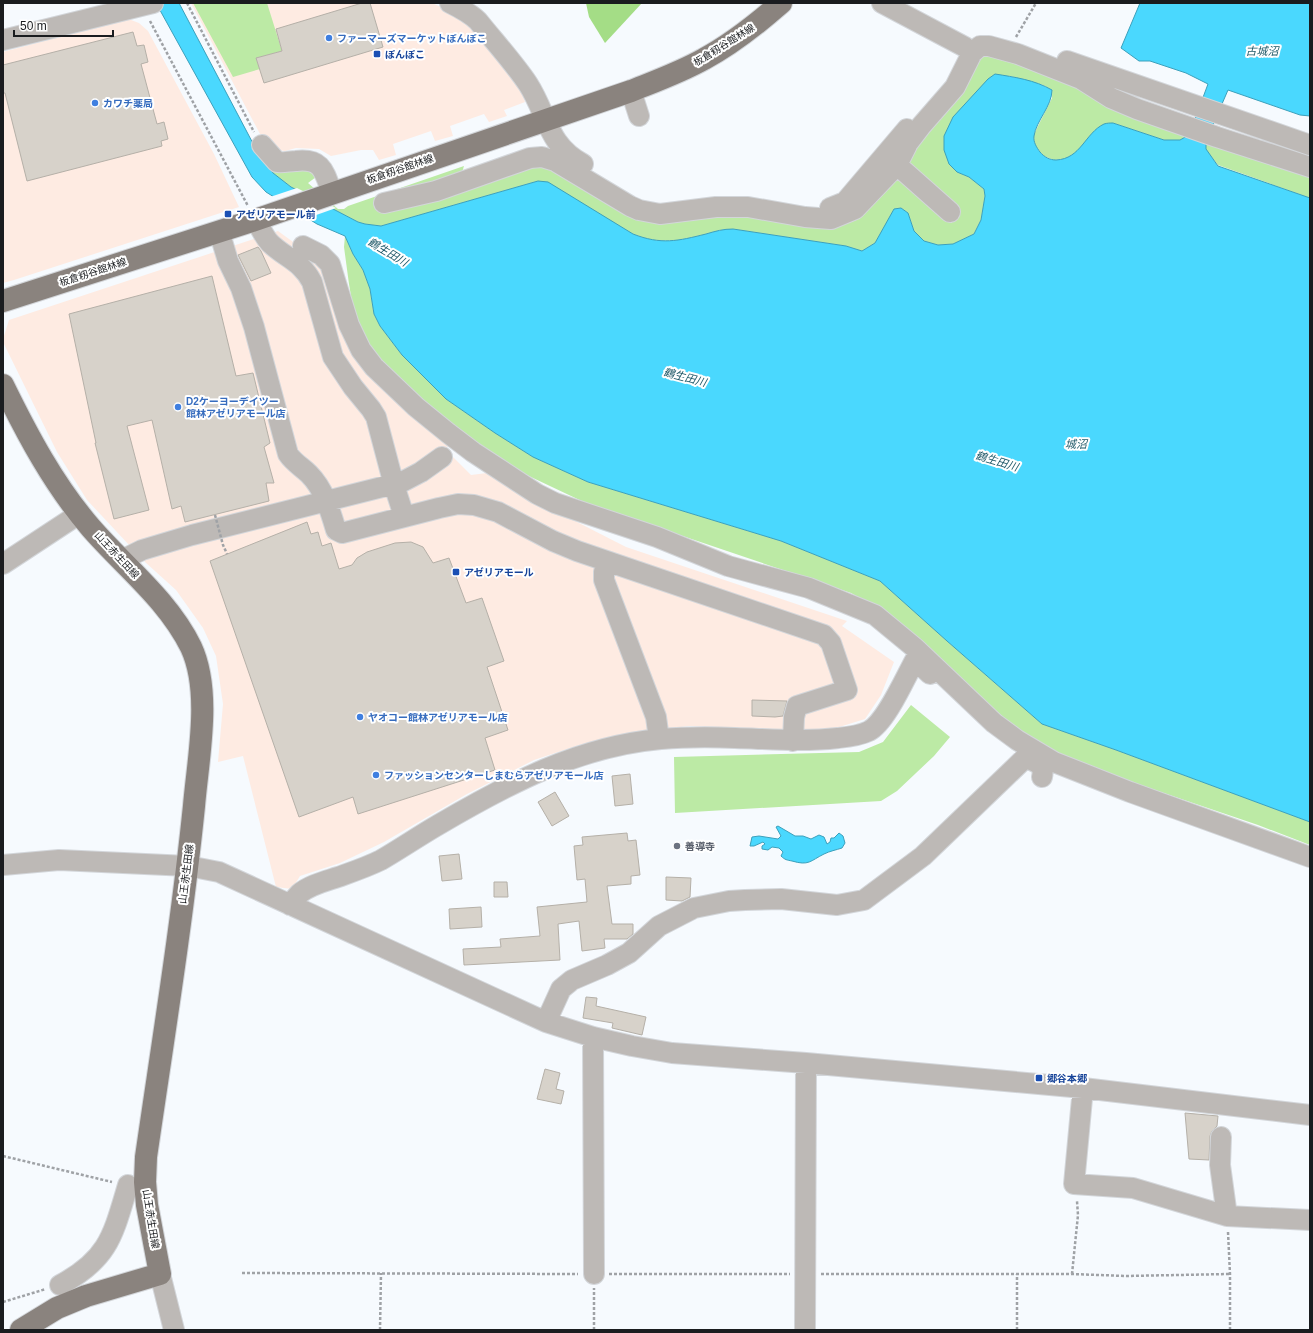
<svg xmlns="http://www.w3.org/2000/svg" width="1313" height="1333" font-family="Helvetica,'Noto Sans JP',sans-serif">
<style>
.commercial{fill:#feebe2}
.green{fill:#bceaa5}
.forest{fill:#a4dd86}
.water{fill:#4ad8fe;stroke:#3ca0bb}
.pier{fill:#f6fafe}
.building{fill:#d7d2ca;stroke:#b5b0a8}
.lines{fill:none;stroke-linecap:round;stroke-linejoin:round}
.minor-casing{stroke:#d3d6da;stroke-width:22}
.major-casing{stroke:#d3d6da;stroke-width:24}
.path{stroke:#9fa2a6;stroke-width:2.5;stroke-dasharray:3 2;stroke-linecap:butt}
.minor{stroke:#bdb9b6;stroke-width:20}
.major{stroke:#8a837e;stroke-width:22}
.path-bridge{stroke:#9fa2a6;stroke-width:2.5;stroke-dasharray:3 2;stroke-linecap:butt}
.shop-dot{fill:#3f7fe0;stroke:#fff;stroke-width:1.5}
.transit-dot{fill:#1a4fb4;stroke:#fff;stroke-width:1.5}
.worship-dot{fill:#6b7280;stroke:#fff;stroke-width:1.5}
.labels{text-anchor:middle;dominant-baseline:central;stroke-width:4;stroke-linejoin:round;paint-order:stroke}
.shop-label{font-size:10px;font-weight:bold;fill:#366cbe;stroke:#fff;text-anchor:start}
.street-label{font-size:10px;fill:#1a1c1f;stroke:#fff}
.transit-label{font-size:10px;font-weight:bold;fill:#164399;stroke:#fff;text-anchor:start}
.worship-label{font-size:10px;font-weight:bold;fill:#5b616d;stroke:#fff;text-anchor:start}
.water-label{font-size:11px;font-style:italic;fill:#1f5868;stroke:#fff}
</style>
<rect width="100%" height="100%" fill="#f6fafe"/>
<path class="commercial" d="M191,3H432L465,18L516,77L525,102L504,110L507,116L489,122L484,114L450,126L453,136L435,141L431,131L393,144L396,155L379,160L373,150H361L331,156L319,149L296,148L285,151L277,150L260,134Z
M123,20H131L139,23L148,31L214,154L239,207L14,280L3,283V52Z
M278,231L311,255L451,443L445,449L471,475L487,473L528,497L626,547L847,621L842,626L894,662L881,695L865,719L836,728L800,730L689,726L644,731L609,737L579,745L534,760L467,794L384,842L340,863L300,876L292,889L276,887L243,756L218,762L223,704L216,656L203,628L176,590L145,562L87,500L57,452L3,342V339L9,320Z"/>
<path class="green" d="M193,3H267L282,51L257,58L260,69L233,77Z
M990,50L1189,135L1180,140H1164L1113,123L1097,129L1075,154L1064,159L1054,160L1044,156L1035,146L1033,136L1052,98V90L1043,85L1010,76L957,172L969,177L984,189L985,196L981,220L974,234L953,244L938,245L924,241L914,231L908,213L901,208L894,210L875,243L862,251L846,246L733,229C723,229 716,231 706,234C678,241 661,245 633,234L538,181L381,226L365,224L358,222L291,187L273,173V170L310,169L316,177L308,183L338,209H344L348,206L464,166L460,179L537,161L624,206L844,219L846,224L856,220L854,215L896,170L940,215L951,223L960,213L902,162L973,58Z
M1206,141L1310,172V198L1218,165L1206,150Z
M345,236L353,254L363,270L370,289L374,314L380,326L402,355L446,399L495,433L533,457L588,482L781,541L880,581L947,641L1042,724L1116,750L1310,822V845L1258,825L1072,762L1038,748L882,610L851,593L588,504L514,469L452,426L405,384L382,362L370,348L361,333L352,302L349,284L344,247Z
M911,705L950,737L934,756L897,791L881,801L675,813L674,757L859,752L883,742Z"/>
<path class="forest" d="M586,3H642L605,43L589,17Z"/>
<path class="water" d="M156,3H179L257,151L273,173L291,187L358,222L365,224L381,226L538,181L548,182L633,234C661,245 678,241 706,234C716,231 723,229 733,229L846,246L862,251L875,243L894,209L901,208L908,213L914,231L924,241L938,245L953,244L974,234L981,220L985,196L984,189L969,177L957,172L949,164L944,150V136L953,117L988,79L995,74C1014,77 1035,80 1052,90C1052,106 1036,121 1034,136C1033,142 1037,148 1040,152C1044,157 1050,160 1056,160C1081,159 1085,133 1104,124C1107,123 1110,123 1113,123L1164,140H1180L1189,135L1208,84L1186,73L1150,61H1139L1121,48L1140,3H1310V116L1300,115L1228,90L1206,141V149L1218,166L1310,198V822L1116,750L1042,724L947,641L880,581L781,541L588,482L533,457L495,433L446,399L402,355L380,326L374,314L370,289L363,270L353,254L345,236L317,224L266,192L252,177Z
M778,826L795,836H803L811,839L819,835L824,837L827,844L830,842L831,838H834L839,833L843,836L845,843L842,848C836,850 830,851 824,854C810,861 809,866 792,861C787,860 785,860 781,856L783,852L779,848L772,847L768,850L762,849V846L765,844L763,842L754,846H750L752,837L759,836L778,839L781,836L776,827Z"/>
<path class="pier" d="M297,188L336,208L305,219L270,197Z"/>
<path class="building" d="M362,3H370L383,47L264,83L256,58L282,51L276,29Z
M133,32L137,46L144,45L148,62L141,64L157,124L164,122L168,139L161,141L162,146L27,181L5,93H3V65Z
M258,247L261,251L271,273L251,281L238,255Z
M212,276L236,376L253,373L270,443L264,447L274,483H266L269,501L185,522L181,506L172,509L152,420L127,426L149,510L114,519L95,443H96L69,314Z
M307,522L311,534L318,532L322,546L331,543L339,569L352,565L357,558L367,552L395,543L411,542L423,547L433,563L449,558L466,603L482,598L504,661L487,667L508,730L485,738L495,770L358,814L353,797L299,817L210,561Z
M752,700L787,701L783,716L775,717L752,716Z
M630,774L633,804L615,806L612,776Z
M555,792L569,816L552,826L538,802Z
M627,833L628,841L636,840L640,875L631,876V884L607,886L612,924H633V934L627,939H604L605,948L582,951L579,921L558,924L560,960L464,965L463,949L501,947L500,939L540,936L537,907L587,902L585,879L577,880L574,846L583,845L582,837Z
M459,854L462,879L442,881L439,856Z
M666,877L691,878L690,897L682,901L666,900Z
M494,882H507L508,897H494Z
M481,907L482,927L450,929L449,909Z
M586,997L597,998L596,1006L646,1017L642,1035L612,1028L613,1023L583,1018Z
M545,1069L560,1073L556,1089L564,1091L561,1104L537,1099Z
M1185,1113L1218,1116L1217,1126L1212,1131L1210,1136L1209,1160L1189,1159Z"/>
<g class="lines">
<g class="minor-casing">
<path id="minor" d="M450,3C460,8 470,13 478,21C494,41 514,63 528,84C548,115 547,145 583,164
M882,3L965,47
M3,40L153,3
M1067,61L1310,145
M631,91L639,116
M262,145L277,162C283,163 290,161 296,161C322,158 324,171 332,193
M897,165L950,212
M384,203L436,191L530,158L542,157L555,161L630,206L639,210L660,214L716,207H748L805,217L831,219L855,209L897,165L908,143L921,126L955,87L972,53L980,46H989L1018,54L1081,79L1111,98L1137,109L1217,137L1310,167
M830,208L845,202L907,129
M255,220C260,226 265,239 271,244C286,258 302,262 312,282L333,357L353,387L371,409L376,417L394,485L404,516
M219,231L228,261L241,288L254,327L288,454C294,463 302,467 309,474C324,489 330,510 336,530L342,533L439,508L458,504L474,505L498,512L553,541L577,551L824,635L831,643L847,690L797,706L794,717L793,741
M303,246L321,255L330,264L349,325L361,350L374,367L416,407L448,433L473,452L537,494L555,503L657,537L728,566L809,588L875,615L915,648L994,723L1017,740L1054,762L1130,792L1310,857
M122,560L142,550L192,535L402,482L421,472L442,457
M608,562L604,572V580L656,717L659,739
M3,564L79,514
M1025,757C1036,763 1045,763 1042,777
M3,865L59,860L188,866L219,872L546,1022L593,1037L632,1046L672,1053L806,1063L1083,1088L1310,1115
M290,905C293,901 296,897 299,894C309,885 326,881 338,877C352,872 367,867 381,860C400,849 419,836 438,825C508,784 579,746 661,739C686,737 710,737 735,738C770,739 803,742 838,738C848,737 859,736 869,731C886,722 905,678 915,660L930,674
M546,1022L561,989L572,980L607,965L629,953L659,926L694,908L729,901L745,900L781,899L837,905L864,900L923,856L1025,758
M593,1037L594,1274
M1083,1088L1074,1184L1133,1188L1227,1216L1310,1220
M1221,1137L1220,1165L1227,1216
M160,1274L174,1330
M60,1285C109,1259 113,1235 128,1185
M805,1330L806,1063"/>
</g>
<g class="major-casing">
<path id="major" d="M3,301L255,220L631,91C656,81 681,72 704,59C732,44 757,24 781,3
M3,385C28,436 54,485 91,528C125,567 168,600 191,647C212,692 198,758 194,806C182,923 163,1040 146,1157L145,1182L147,1205L160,1274L86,1296L57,1308L21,1330"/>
</g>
<path class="path" d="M187,3L254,132
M150,21L248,206
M1016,37L1036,3
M3,1156L112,1182
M1228,1232L1230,1274V1330
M242,1273L578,1274
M609,1274H790
M821,1274H1072L1126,1276L1230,1274
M1072,1274L1078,1215L1077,1201
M3,1302L46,1289
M380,1330L381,1273
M594,1330V1288
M1017,1330V1274"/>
<use href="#minor" class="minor"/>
<use href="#major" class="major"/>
<path class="path-bridge" d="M215,515L223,545L227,554"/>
</g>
<g class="shop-dot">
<circle cx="329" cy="38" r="4"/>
<circle cx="95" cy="103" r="4"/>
<circle cx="178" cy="407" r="4"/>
<circle cx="360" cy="717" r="4"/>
<circle cx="376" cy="775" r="4"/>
</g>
<g class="transit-dot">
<rect x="373" y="50" width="8" height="8" rx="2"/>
<rect x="224" y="210" width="8" height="8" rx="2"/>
<rect x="452" y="568" width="8" height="8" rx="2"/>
<rect x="1035" y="1074" width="8" height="8" rx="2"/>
</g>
<circle class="worship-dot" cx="677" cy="846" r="4"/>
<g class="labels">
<g class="shop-label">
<text x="337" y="38">ファーマーズマーケットぽんぽこ</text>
<text x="103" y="103">カワチ薬局</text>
<text x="186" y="401">D2ケーヨーデイツー<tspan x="186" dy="12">館林アゼリアモール店</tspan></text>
<text x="368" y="717">ヤオコー館林アゼリアモール店</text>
<text x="384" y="775">ファッションセンターしまむらアゼリアモール店</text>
</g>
<g class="street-label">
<text transform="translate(724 45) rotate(-32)">板倉籾谷館林線</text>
<text transform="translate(400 169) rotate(-19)">板倉籾谷館林線</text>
<text transform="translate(93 272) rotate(-18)">板倉籾谷館林線</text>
<text transform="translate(117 555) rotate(47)">山王赤生田線</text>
<text transform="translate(186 874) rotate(-83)">山王赤生田線</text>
<text transform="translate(151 1219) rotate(81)">山王赤生田線</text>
</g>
<g class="transit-label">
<text x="385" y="54">ぽんぽこ</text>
<text x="236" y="214">アゼリアモール前</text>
<text x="464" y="572">アゼリアモール</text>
<text x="1047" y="1078">郷谷本郷</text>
</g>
<g class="worship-label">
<text x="685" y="846">善導寺</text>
</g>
<g class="water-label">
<text x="1262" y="51">古城沼</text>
<text transform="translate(388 252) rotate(31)">鶴生田川</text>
<text transform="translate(685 377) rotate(15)">鶴生田川</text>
<text x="1076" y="444">城沼</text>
<text transform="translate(997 461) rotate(17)">鶴生田川</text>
</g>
</g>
<rect width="1313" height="1333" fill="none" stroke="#1a1c1f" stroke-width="8"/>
<path d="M14 30v6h99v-6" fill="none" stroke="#1a1c1f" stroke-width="2"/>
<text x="20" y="30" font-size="12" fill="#1a1c1f" stroke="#ffffff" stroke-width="3" paint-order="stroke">50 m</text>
</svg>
